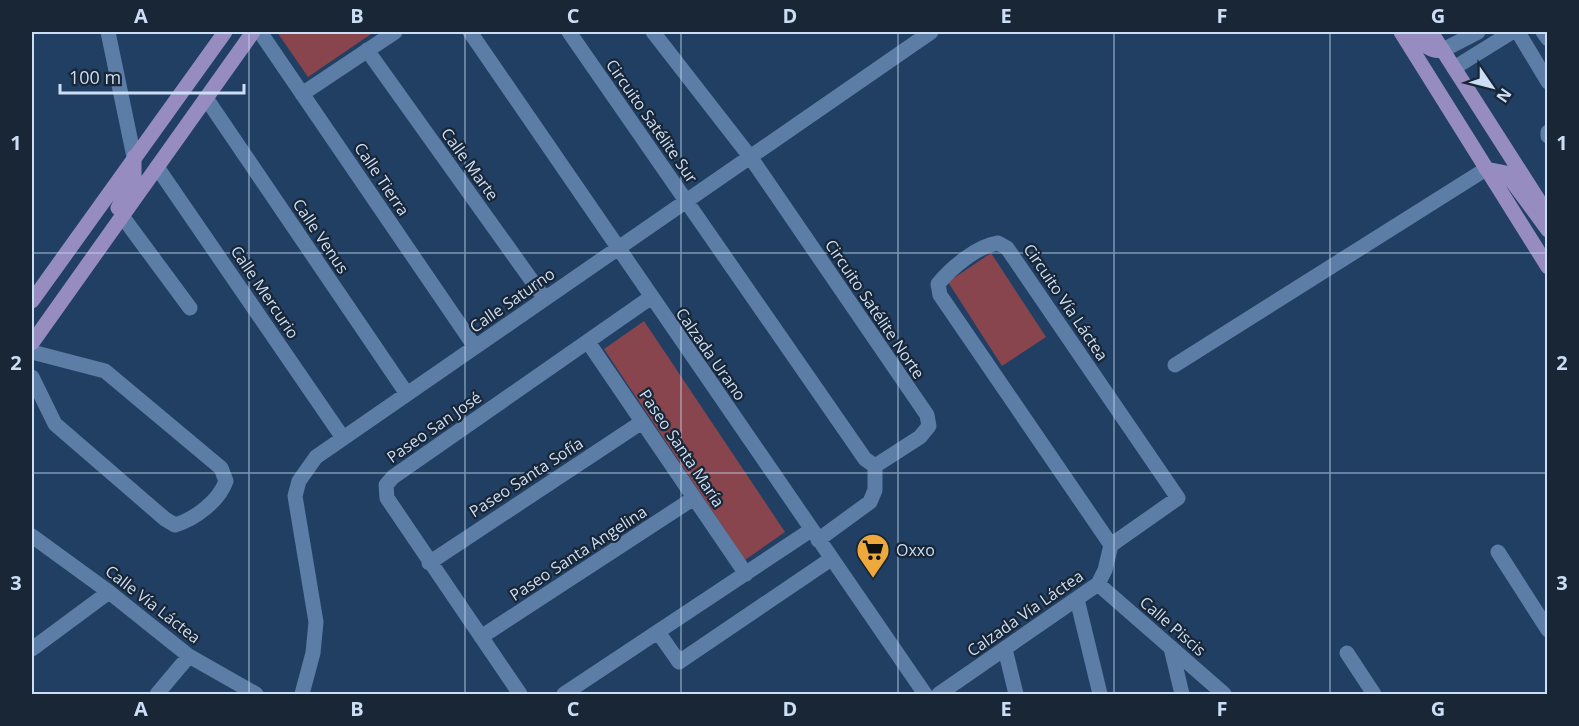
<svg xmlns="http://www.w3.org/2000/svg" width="1579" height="726" font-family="'Open Sans',sans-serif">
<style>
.green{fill:#88454d}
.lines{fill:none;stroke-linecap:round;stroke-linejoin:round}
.minor{stroke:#5c7da6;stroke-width:15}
.major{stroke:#968cc0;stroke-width:15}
.grid{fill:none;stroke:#ccdef5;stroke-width:1.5;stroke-opacity:0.55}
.labels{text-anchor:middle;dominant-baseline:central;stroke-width:4.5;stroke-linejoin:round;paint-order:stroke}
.street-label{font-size:16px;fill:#ccdef5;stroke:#182636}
.poi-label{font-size:16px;fill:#ccdef5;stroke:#182636;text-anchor:start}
.neatline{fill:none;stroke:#ccdef5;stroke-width:2}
.grid-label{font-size:20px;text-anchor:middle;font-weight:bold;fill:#ccdef5}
</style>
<rect width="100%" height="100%" fill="#203f63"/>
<path class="green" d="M277,32H374L308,77Z
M991,253L1046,337L1002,366L948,282Z
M644,321L785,532L745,560L604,349Z"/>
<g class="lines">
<path class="minor" d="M108,32L134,157
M260,32L475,347
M470,32L925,694
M569,32L865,459L875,466
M653,32L751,158L927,415L929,426L920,437L875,466
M1518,32L1548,82
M1543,32L1548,39
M367,50L545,299
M1443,50L1478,32
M1454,68L1512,32
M302,94L395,32
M206,98L407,394
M1548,132V136
M157,167L343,438
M122,216L190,308
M998,243L1007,248L1178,498L1111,545L940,295L938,284C951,268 977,246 998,243Z
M588,342L746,574
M32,352L105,371L221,468L226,481C219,501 195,519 175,525L165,519L55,424L32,377
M1175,365L1486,169
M32,536L109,592L189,656L256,694
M818,540L870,502L875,490V466
M1498,552L1548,630
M429,563L642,422
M1098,584L1224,694
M1077,599L1100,694
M658,632L679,662L831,559
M481,637L694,498
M1171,648L1182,694
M32,649L109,592
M1005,649L1016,694
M1347,653L1374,694
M157,694L189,656
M302,694L313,653L316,622L295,496L299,481L316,457L931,32
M520,694L387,498L386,485L393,477L650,298
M564,694L811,530
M939,694L1098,584L1105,570L1111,545"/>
<path class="major" d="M1401,32L1548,267
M1413,32C1423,42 1428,53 1443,50
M1431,32L1548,215
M1486,169L1506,173L1548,230
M118,208L134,177V157
M32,301L225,32
M32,343L253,32"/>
</g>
<path class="grid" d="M249,32V694M465,32V694M681,32V694M898,32V694M1114,32V694M1330,32V694M32,253H1548M32,473H1548"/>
<defs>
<g id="supermarket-pin" transform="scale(1.725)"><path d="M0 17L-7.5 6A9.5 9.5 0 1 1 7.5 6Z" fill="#eea83c" stroke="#182636"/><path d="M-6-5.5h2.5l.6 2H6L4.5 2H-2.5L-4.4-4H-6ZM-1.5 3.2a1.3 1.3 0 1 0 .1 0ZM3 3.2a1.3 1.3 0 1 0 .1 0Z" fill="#111"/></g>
</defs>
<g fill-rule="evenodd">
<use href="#supermarket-pin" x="873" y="550"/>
</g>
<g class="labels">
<g class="street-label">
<text transform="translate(652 121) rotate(55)">Circuito Satélite Sur</text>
<text transform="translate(470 164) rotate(54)">Calle Marte</text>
<text transform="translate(382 179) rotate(56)">Calle Tierra</text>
<text transform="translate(321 236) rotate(56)">Calle Venus</text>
<text transform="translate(265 292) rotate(56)">Calle Mercurio</text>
<text transform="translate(512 300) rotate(-35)">Calle Saturno</text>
<text transform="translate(1066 302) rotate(56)">Circuito Vía Láctea</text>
<text transform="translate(875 309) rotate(56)">Circuito Satélite Norte</text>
<text transform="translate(711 354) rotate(55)">Calzada Urano</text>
<text transform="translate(434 427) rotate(-35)">Paseo San José</text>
<text transform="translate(682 448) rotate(56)">Paseo Santa María</text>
<text transform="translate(526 477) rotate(-33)">Paseo Santa Sofía</text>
<text transform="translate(578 553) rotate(-33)">Paseo Santa Angelina</text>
<text transform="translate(153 604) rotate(38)">Calle Vía Láctea</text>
<text transform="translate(1025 613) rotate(-35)">Calzada Vía Láctea</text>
<text transform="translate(1173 626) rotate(41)">Calle Piscis</text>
</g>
<g class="poi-label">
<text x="896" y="550">Oxxo</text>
</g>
</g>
<rect width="1579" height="726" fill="none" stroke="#182636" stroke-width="66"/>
<g transform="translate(1492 87) rotate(125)" stroke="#182636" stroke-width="4.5" paint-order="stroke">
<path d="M0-4.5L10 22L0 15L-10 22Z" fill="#ccdef5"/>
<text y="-9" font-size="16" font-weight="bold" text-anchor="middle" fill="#ccdef5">N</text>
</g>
<path d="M60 84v9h184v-9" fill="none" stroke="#ccdef5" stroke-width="3"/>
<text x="69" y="84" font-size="18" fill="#ccdef5" stroke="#182636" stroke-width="4.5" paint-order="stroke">100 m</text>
<rect x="33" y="33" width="1513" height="660" class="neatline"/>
<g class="grid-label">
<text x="141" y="23">A</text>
<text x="357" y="23">B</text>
<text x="573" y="23">C</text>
<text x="790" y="23">D</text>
<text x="1006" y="23">E</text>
<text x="1222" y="23">F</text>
<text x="1438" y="23">G</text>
<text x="16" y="150">1</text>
<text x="1562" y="150">1</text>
<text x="16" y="370">2</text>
<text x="1562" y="370">2</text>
<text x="16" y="590">3</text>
<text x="1562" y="590">3</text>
<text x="141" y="716">A</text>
<text x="357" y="716">B</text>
<text x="573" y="716">C</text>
<text x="790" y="716">D</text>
<text x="1006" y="716">E</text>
<text x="1222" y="716">F</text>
<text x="1438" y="716">G</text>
</g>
</svg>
